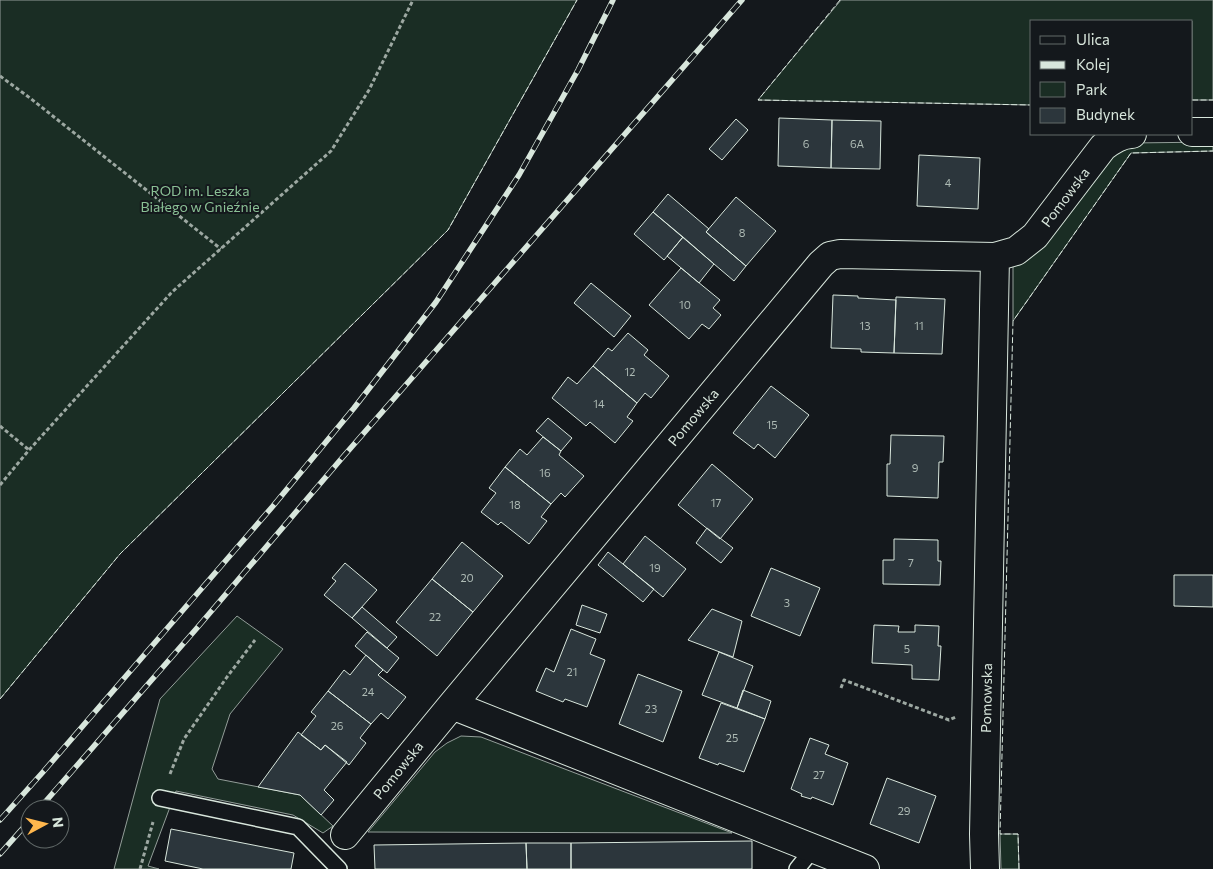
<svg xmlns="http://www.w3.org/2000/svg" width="1213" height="869" font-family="Commissioner,sans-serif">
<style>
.green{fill:#1a2d24;stroke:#939e99}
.building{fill:#2c363c;stroke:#d8e6dc}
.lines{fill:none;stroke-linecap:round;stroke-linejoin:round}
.lane-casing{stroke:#d8e6dc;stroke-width:18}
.street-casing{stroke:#d8e6dc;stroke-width:30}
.path{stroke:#9da8a2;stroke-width:3;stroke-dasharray:4 2.5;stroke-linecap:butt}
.lane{stroke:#14181c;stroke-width:15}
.street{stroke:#14181c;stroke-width:28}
.rail-casing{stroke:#d8e6dc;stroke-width:5.5}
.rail{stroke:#14181c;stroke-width:4;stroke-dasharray:11;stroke-linecap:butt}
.fence{stroke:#d8e6dc;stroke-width:1;stroke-dasharray:6 2.5;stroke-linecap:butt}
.labels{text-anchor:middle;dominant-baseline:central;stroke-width:4;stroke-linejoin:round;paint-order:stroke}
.number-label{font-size:11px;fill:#adbab4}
.park-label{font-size:14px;fill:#8ac095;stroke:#14181c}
.street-label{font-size:14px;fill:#d8e6dc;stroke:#14181c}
</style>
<rect width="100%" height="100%" fill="#14181c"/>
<path class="green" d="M0,0H577L448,230L120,554L0,699Z
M841,0H1213V100H1192V21H1032V105L758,100Z
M1213,142V151L1131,153L1013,321V267L1027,256L1110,154L1131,143Z
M237,616L283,649L230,714L212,769L218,779L300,795L333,826L323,833L293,815L176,791L148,866L159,869H114L160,699Z
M461,736L481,737L732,833L368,832L435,752L447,743Z
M1000,834H1018L1019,869H1001Z"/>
<path class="building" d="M779,118L832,120L831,168L778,166Z
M736,119L748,130L722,160L709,149Z
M832,120L881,121L880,169L831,168Z
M919,155L980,158L978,209L917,206Z
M668,194L709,229L706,232L746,266L734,281L653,212Z
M736,197L776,231L746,266L706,232Z
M653,212L683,237L664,260L634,234Z
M683,237L714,264L699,283L667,256Z
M681,268L720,300L713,308L721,315L709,329L702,324L689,339L649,305Z
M591,283L631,316L614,337L574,303Z
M833,295L858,296V298L896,300L894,353L861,352V349L831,348Z
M896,297L945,299L942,354L894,353Z
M628,333L648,350L644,355L669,376L651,398L645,393L637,403L593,366L608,348L612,351Z
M593,366L637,403L627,417L633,421L615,443L590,422L586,426L552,398L568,377L577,384Z
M771,386L809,415L775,458L758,444L754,449L733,433Z
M548,418L572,438L561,451L536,431Z
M891,435L944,436L943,462H939L938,498L887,496V464H890Z
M543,437L561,451L559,455L584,476L565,497L561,493L551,504L505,467L520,449L527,455Z
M712,464L753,499L720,539L678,505Z
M505,467L551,504L541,517L547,521L529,544L501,522L498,525L481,512L496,493L489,488Z
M707,528L733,548L721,563L696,543Z
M645,536L686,569L663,597L623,564Z
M894,539L938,540V561H941L940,585L883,584V560H894Z
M462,542L503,576L473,612L432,579Z
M608,552L654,589L643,602L598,565Z
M345,563L377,590L352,618L324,595L336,581L332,578Z
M771,568L820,588L800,636L751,616Z
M1174,575H1213V607L1174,606Z
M432,579L473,612L437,656L396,622Z
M582,605L607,614L600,633L576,625Z
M362,607L397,637L387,648L352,618Z
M712,609L742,621L733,657L688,640Z
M874,625L899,626L898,632H915V625L939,626L938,646H941L939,680L912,679V665L872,663Z
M571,629L596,639L590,654L605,660L587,707L565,699L563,702L536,691L546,668L554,672Z
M367,632L399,658L387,673L355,646Z
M719,652L753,666L737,708L702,695Z
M366,655L383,670L378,675L406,697L388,719L381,713L371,724L328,691L344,670L350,675Z
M638,674L682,691L663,742L619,724Z
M743,690L771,701L765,719L737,708Z
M328,691L371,724L360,738L366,743L349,765L325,745L321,750L301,735L316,716L311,712Z
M721,703L765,719L744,772L719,763L718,765L699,758Z
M298,732L321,750L325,745L347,762L324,790L334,800L321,815L300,795L258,787Z
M810,738L829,745L825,754L848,763L833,805L812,797L811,799L801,796L802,794L791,789Z
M887,778L936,796L919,843L870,824Z
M171,829L294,853L291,869H203L165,861Z
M752,841V869H571V843Z
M526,843L527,869H375L374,845Z
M526,843H571V869H527Z"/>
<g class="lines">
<g class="lane-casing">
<path id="lane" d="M160,798L298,827L339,869
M797,869L813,849"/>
</g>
<g class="street-casing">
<path id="street" d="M1192,132H1213
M995,257L1016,251L1035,236L1103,147C1112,140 1121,134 1132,134
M452,705L865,869
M345,835L452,705L821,264L830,256L840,254L995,257L984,834L985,869"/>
</g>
<path class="path" d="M0,76L30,98L221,249
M0,426L29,450
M0,485L29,450L172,292L331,151L369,90L413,0
M841,688L844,680L949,720L956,717
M170,774L184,739L227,677L255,640
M140,869L153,822"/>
<use href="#lane" class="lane"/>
<use href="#street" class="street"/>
<g class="rail-casing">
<path id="rail" d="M39,809L197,628L342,458L742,0
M0,820L43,772L273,506L354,408L436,302L519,175L578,70L613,0
M0,854L30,820"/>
</g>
<use href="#rail" class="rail"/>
<path class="fence" d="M840,0L758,100L1032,105
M1192,100H1213
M0,699L120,554L448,230L577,0
M1019,869L1018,834H1000L1013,321L1131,153L1213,151"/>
</g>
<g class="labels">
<g class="number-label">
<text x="806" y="143">6</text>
<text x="857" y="143">6A</text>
<text x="948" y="182">4</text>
<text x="742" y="232">8</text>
<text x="685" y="304">10</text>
<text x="865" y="325">13</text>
<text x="919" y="325">11</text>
<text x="630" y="371">12</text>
<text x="599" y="403">14</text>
<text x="772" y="424">15</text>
<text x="915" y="467">9</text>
<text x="545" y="472">16</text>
<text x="716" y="502">17</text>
<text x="515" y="504">18</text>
<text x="911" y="562">7</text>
<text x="655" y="567">19</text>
<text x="467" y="577">20</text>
<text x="787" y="602">3</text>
<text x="435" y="616">22</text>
<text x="907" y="648">5</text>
<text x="572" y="671">21</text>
<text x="368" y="691">24</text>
<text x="651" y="708">23</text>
<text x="337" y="725">26</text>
<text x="732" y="737">25</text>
<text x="819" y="774">27</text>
<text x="904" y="810">29</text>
</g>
<g class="park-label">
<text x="200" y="190">ROD im. Leszka<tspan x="200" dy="16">Białego w Gnieźnie</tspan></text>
</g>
<g class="street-label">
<text transform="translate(1065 197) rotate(-53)">Pomowska</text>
<text transform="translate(693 417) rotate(-50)">Pomowska</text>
<text transform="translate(986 698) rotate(-89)">Pomowska</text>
<text transform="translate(398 770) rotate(-51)">Pomowska</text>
</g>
</g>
<rect x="1030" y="20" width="162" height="115" fill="#14181c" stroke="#626a69"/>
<rect x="1040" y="36" width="25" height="8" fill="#14181c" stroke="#626a69"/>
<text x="1076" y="45" font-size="15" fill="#d8e6dc">Ulica</text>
<rect x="1040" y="61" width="25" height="8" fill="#d8e6dc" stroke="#626a69"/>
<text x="1076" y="70" font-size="15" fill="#d8e6dc">Kolej</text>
<rect x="1040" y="82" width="25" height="15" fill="#1a2d24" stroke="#626a69"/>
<text x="1076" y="95" font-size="15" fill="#d8e6dc">Park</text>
<rect x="1040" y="108" width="25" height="15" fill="#2c363c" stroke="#626a69"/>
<text x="1076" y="120" font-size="15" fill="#d8e6dc">Budynek</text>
<g transform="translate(45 824) rotate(83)"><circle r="24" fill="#14181c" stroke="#626a69"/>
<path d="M0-4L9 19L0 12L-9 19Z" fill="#ffb74d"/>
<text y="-8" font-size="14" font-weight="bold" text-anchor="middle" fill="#d8e6dc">N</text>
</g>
</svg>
